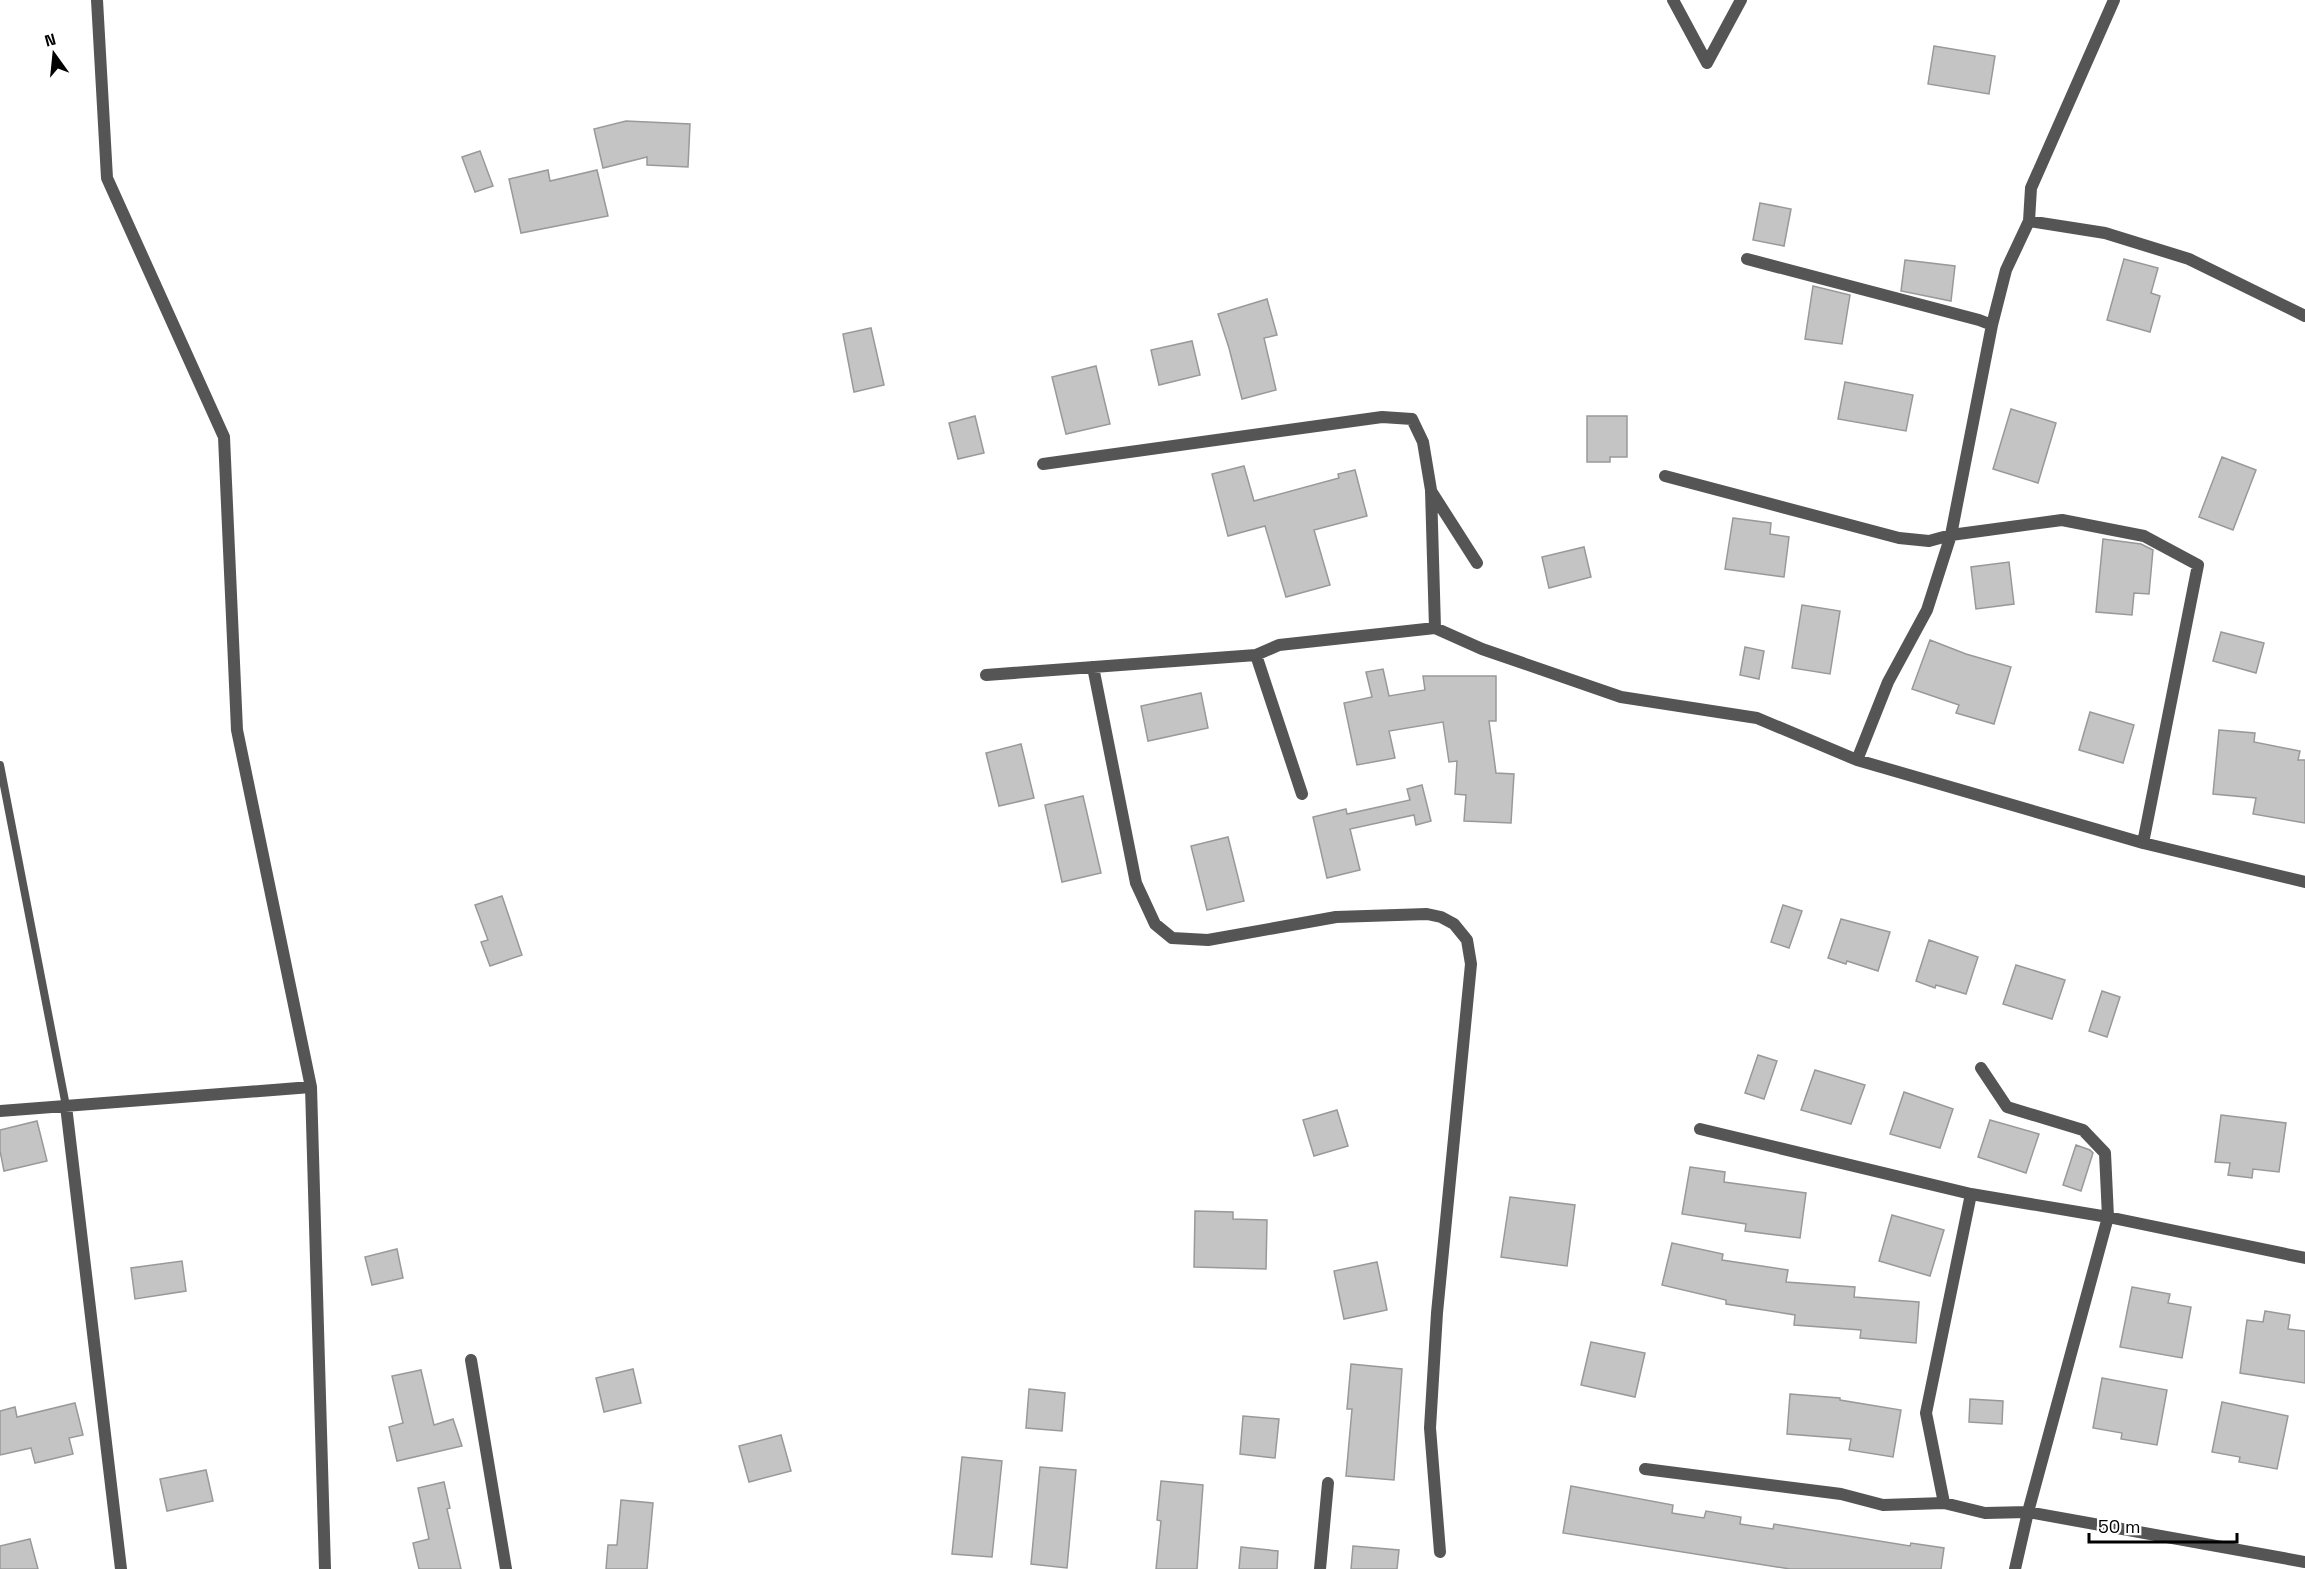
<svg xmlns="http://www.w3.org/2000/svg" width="2305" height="1569" font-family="'Space Grotesk',sans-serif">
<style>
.building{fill:#c4c4c4;stroke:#999;stroke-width:1.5}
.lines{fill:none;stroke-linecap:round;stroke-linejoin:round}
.service{stroke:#555;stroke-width:8}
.minor{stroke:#555;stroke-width:12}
</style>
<rect width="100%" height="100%" fill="#fff"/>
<path class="building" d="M1934,46L1995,56L1989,94L1928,84Z
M626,121L690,124L688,167L647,165V157L603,168L594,129Z
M480,151L493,186L475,192L462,157Z
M548,170L550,181L597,170L608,216L521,233L509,179Z
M1760,203L1791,209L1784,246L1753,240Z
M2124,259L2158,268L2151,293L2160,296L2150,332L2107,320Z
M1905,260L1955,266L1951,301L1901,291Z
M1813,286L1850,295L1842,344L1805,339Z
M1267,299L1277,335L1264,338L1276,390L1242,399L1229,348L1218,314Z
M871,328L884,385L854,392L843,334Z
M1192,341L1200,375L1159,385L1151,350Z
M1096,366L1110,424L1066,434L1052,377Z
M1845,382L1913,395L1906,431L1838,419Z
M2011,409L2056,423L2038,483L1993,469Z
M975,416L984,453L958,459L949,423Z
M1587,416H1627V457H1610V462H1587Z
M2222,457L2256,470L2233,530L2199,517Z
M1244,466L1254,501L1339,478L1338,474L1355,470L1367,516L1314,530L1330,585L1286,597L1265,526L1228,536L1212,474Z
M1733,518L1771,523L1770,534L1789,537L1784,577L1725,569Z
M2103,539L2141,544L2153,550L2149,594L2134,593L2132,615L2096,612Z
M1584,547L1591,577L1549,588L1542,557Z
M2009,562L2014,604L1976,609L1971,567Z
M1802,605L1840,611L1830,674L1792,668Z
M2221,632L2264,643L2256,673L2213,661Z
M1930,640L1966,654L2011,667L1994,724L1956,713L1959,705L1912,689Z
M1745,647L1764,651L1759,679L1740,675Z
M1383,669L1389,696L1425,690L1423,676H1496V721H1489L1496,773L1514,774L1511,823L1464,821L1466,795L1455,794L1457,761L1449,762L1443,722L1389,731L1395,758L1357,765L1344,703L1372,697L1366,672Z
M1201,693L1208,728L1148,741L1141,706Z
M2090,712L2134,725L2123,763L2079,750Z
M2219,730L2255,733L2254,742L2300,751L2298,760H2305V823L2253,814L2256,798L2213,794Z
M1021,744L1034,798L999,806L986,753Z
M1422,785L1431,821L1416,825L1414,815L1350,829L1360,870L1327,878L1313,817L1346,809L1347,814L1410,800L1407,789Z
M1083,796L1101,873L1062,882L1045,805Z
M1228,837L1244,901L1207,910L1191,846Z
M502,896L522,955L490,966L481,942L488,940L475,905Z
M1783,905L1802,911L1789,948L1771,942Z
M1841,919L1890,932L1878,971L1847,961L1846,964L1828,958Z
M1929,940L1978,957L1966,994L1936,985L1935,988L1916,981Z
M2016,965L2065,980L2052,1019L2003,1004Z
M2102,991L2120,997L2107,1037L2089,1031Z
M1758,1055L1777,1061L1764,1099L1745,1093Z
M1815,1070L1865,1085L1851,1124L1801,1110Z
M1904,1092L1953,1109L1940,1148L1890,1134Z
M1337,1110L1348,1146L1314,1156L1303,1120Z
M2221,1115L2286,1123L2279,1172L2253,1169L2252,1178L2228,1175L2230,1163L2215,1162Z
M1990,1120L2039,1134L2026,1173L1978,1157Z
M37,1121L47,1161L4,1171L0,1151V1130Z
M2076,1145L2090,1150L2093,1153L2081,1191L2063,1185Z
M1690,1167L1725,1172L1724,1182L1806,1193L1800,1238L1745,1231L1746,1224L1682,1214Z
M1510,1197L1575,1205L1567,1266L1501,1257Z
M1195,1211L1233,1212V1219L1267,1220L1266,1269L1194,1267Z
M1892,1215L1944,1230L1930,1276L1879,1261Z
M1672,1243L1723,1254L1722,1260L1788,1270L1786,1282L1855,1287L1854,1297L1919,1302L1916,1343L1860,1338L1861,1330L1794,1325L1795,1315L1726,1304V1300L1662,1285Z
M397,1249L403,1278L372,1285L365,1257Z
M182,1261L186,1291L135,1299L131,1268Z
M1377,1262L1387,1310L1344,1319L1334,1271Z
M2132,1287L2170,1294L2168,1303L2191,1307L2182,1358L2120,1347Z
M2265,1311L2290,1315L2288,1329L2305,1331V1383L2240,1373L2247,1320L2263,1322Z
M1591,1342L1645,1353L1635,1397L1581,1385Z
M1351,1364L1402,1369L1394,1480L1346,1476L1352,1409H1347Z
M633,1369L641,1403L604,1412L596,1378Z
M421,1370L434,1425L453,1419L462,1446L397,1461L389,1427L403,1423L392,1376Z
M2102,1378L2167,1390L2157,1445L2121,1439L2122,1433L2093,1428Z
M1029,1389L1065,1393L1062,1431L1026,1428Z
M1790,1394L1840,1398V1400L1901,1410L1893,1457L1849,1450L1851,1439L1787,1434Z
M1970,1399L2003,1401L2002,1424L1969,1422Z
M2222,1402L2288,1416L2277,1469L2239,1462L2240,1457L2212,1452Z
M75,1403L83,1435L69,1438L73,1454L35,1463L31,1448L0,1455V1411L15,1407L17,1417Z
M1243,1416L1279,1419L1275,1458L1240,1454Z
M781,1435L791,1471L749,1482L739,1446Z
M962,1457L1002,1461L992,1557L952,1554Z
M1040,1467L1076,1470L1067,1568L1031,1564Z
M206,1470L213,1501L167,1511L160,1479Z
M1161,1481L1203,1485L1197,1569H1156L1161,1521L1157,1520Z
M444,1482L450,1508L447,1509L461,1569H419L413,1543L429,1539L418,1488Z
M1571,1486L1673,1505L1672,1513L1704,1518L1706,1511L1741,1517L1740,1524L1773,1529L1774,1524L1910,1546L1911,1543L1944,1548L1941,1569H1790L1563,1533Z
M621,1500L653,1503L647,1569H606L608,1545H617Z
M30,1539L38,1569H0V1546Z
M1353,1546L1399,1550L1397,1569H1351Z
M1241,1547L1278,1551L1277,1569H1239Z"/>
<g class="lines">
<path class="service" d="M0,765L66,1106"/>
<path class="minor" d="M97,0L107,178L224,437L237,730L311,1087L325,1569
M1673,0L1707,63
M1707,63L1741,0
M2029,221L2105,233L2189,259L2305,316
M1747,259L1979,320L1992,325
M1043,464L1382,417L1412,419L1423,442L1431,490L1435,628
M1665,476L1899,538L1929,541L1951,535L2062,520L2144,536L2198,565L2143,843
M1431,491L1477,563
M1256,655L1302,794
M1093,667L1136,883L1155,924L1172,938L1208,940L1336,917L1427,914L1441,917L1454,924L1467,940L1471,964L1437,1313L1430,1428L1440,1552
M986,675L1256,655L1279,645L1435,628L1482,649L1621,697L1757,718L1857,760L2143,843L2305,882
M1857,760L1888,682L1927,610L1951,535L1992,325L2006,270L2029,221L2031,188L2114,0
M1981,1068L2007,1107L2083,1130L2105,1153L2108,1217L2028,1512L2015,1569
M66,1106L121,1569
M0,1111L311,1087
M1700,1129L1971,1194L2108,1217L2305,1258
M471,1360L506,1569
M1645,1469L1841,1494L1883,1505L1944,1503L1985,1513L2028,1512L2305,1562
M1944,1503L1926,1413L1971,1194
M1320,1569L1328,1483"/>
</g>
<g transform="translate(54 54) rotate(345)" stroke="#ffffff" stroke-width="4.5" paint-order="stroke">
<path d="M0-4.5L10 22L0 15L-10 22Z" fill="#000000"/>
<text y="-9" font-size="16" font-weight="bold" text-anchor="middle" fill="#000000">N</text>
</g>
<path d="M2089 1533v9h148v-9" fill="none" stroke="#000000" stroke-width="3"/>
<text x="2098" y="1533" font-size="18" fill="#000000" stroke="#ffffff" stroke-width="4.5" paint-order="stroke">50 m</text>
</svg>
